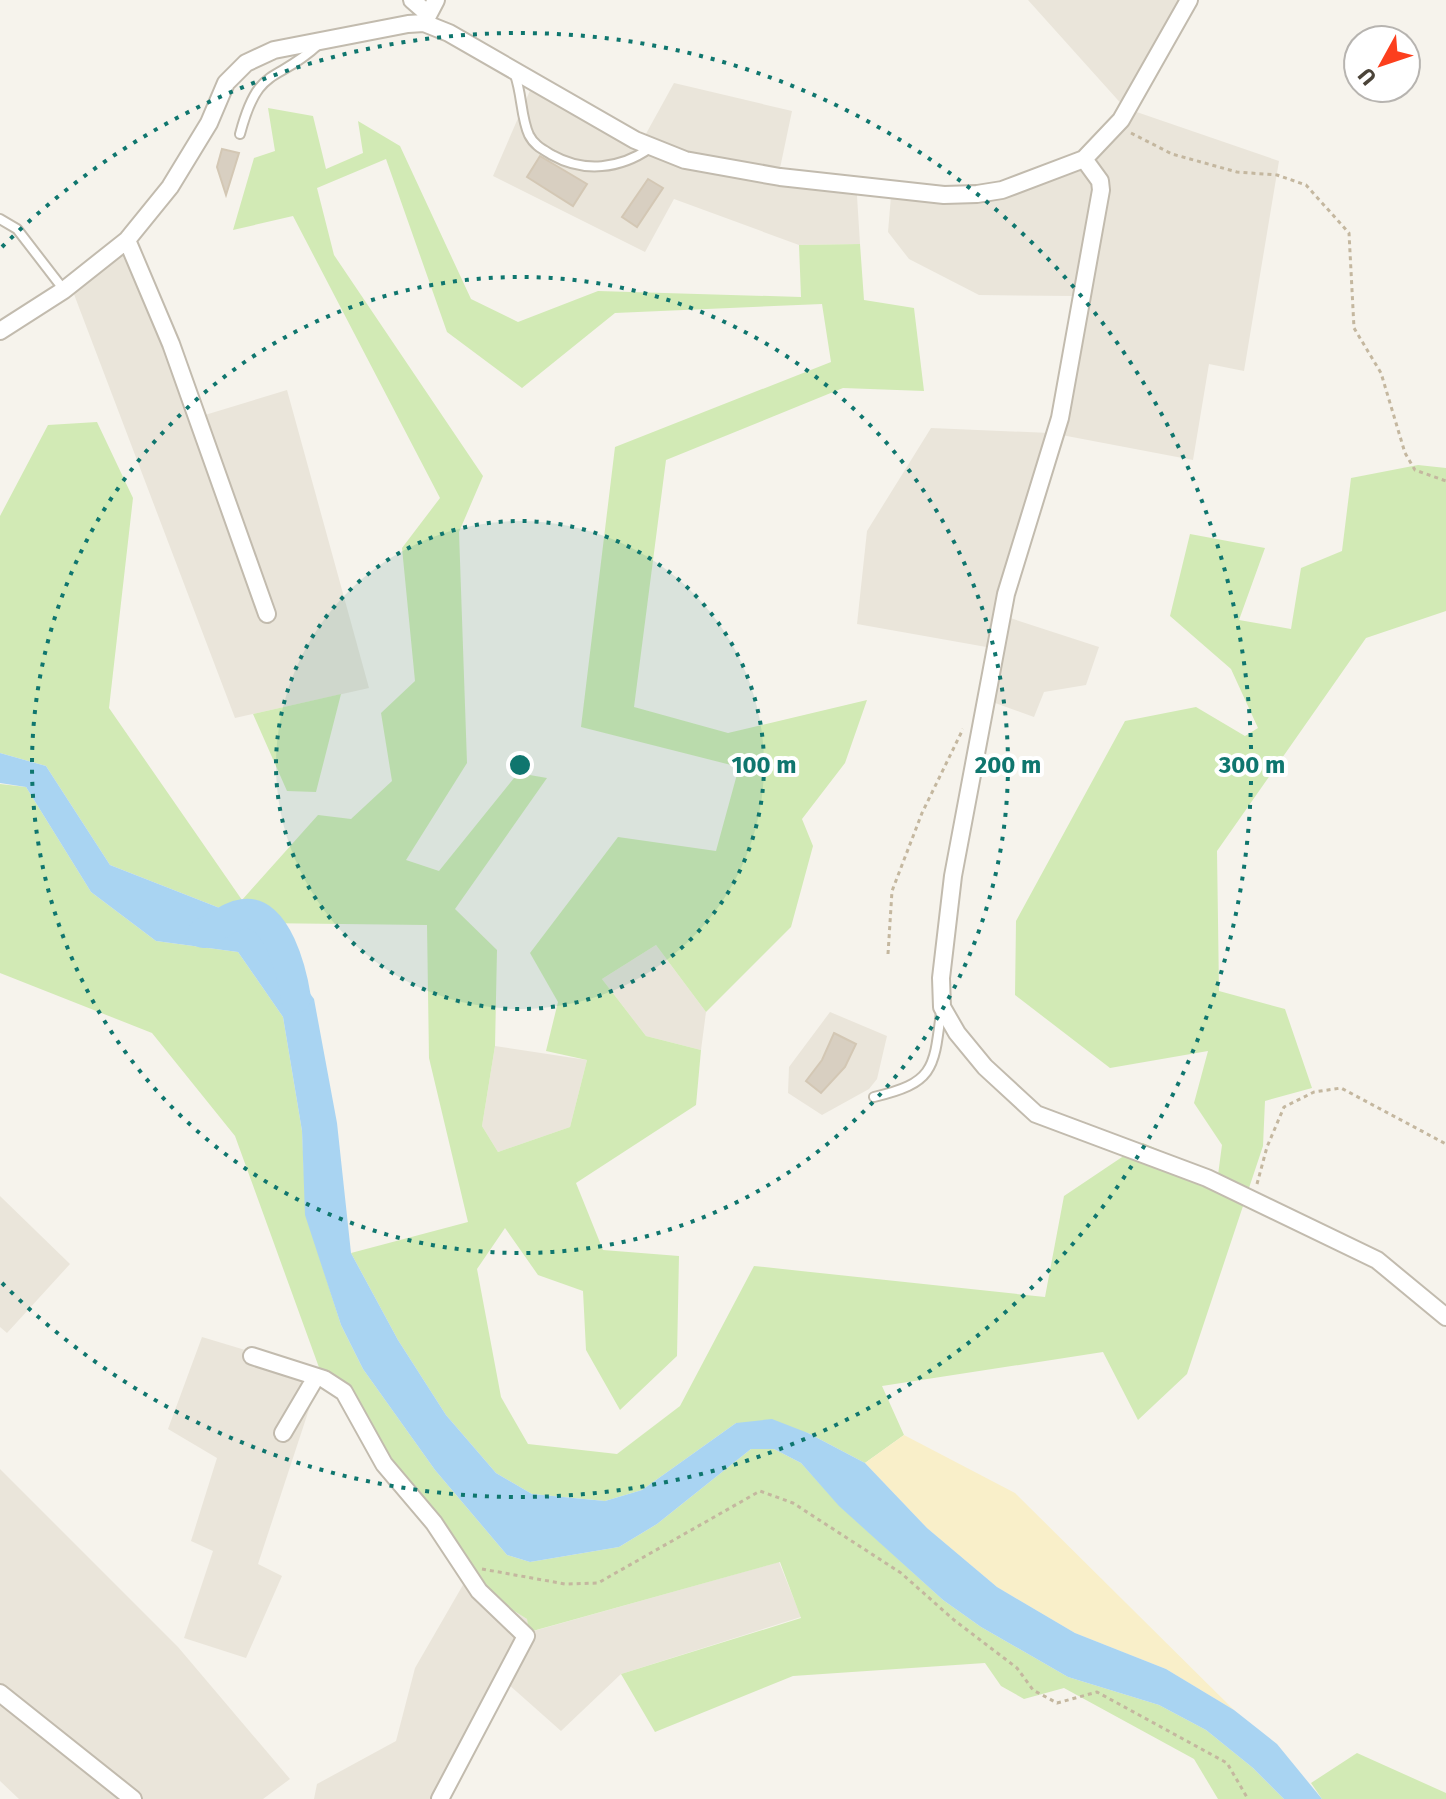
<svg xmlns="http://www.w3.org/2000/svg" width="1446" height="1799" font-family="'Fira Sans',sans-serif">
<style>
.residential{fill:#eae5da}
.green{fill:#d2eab5;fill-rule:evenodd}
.sand{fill:#f9efc9}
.water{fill:#a9d4f2}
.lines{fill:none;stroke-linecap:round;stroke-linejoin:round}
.river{stroke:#a9d4f2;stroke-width:30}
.building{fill:#d8cfc1;stroke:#d3c7b4;stroke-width:2}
.lane-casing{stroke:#c2bbae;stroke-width:12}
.street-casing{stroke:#c2bbae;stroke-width:20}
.path{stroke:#c4b79f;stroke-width:3;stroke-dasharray:4 4;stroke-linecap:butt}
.lane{stroke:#fff;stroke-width:8}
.street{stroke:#fff;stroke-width:16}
.ring{fill:none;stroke:#0f766e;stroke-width:4;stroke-dasharray:4 8}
.centre{fill:#0f766e;stroke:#fff;stroke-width:4}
.ring-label{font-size:24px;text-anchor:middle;font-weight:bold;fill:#0f766e;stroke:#fff;stroke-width:8;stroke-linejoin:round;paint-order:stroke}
</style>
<rect width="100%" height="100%" fill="#f6f3ec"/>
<path class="residential" d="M1028,0H1180L1125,108L1279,161L1244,371L1209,364L1193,460L1051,433L1030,506L1007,561L998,614L1099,647L1086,685L1044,692L1034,717L984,699L992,648L857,624L867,531L931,428L1050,433L1075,296L979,295L909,259L888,232L892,184L946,189L1003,184L1084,153L1125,108Z
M535,79L642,141L674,83L792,111L779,173L856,180L860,244L799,245L674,199L645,252L493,176Z
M133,244L205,415L287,390L369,688L235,718L72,289Z
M656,945L706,1012L701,1050L646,1036L602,979Z
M830,1012L887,1036L877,1079L869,1089L822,1115L788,1093L789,1067Z
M495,1046L587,1060L570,1127L498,1152L482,1126Z
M0,1196L70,1264L7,1333L0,1327Z
M202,1337L321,1373L258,1564L282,1576L246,1658L184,1638L213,1551L191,1541L217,1458L168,1429Z
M0,1469L178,1647L290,1779L263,1799H19L0,1781Z
M779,1562L801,1617L621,1674L561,1731L498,1675L435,1799H314L317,1784L396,1741L415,1668L471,1571L487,1594L527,1619L530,1632Z"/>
<path class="green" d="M268,108L313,116L326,169L363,153L358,121L400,146L471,299L518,322L598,291L801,297L799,245L860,244L864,300L914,308L924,391L843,388L666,460L634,707L728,733L867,700L845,763L802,819L813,846L791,927L706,1012L656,945L602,979L646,1036L701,1050L696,1105L576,1183L603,1250L679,1256L677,1356L620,1410L586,1350L583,1291L538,1275L505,1228L477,1269L501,1397L528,1444L617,1454L680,1406L754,1266L1045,1297L1064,1196L1143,1143L1218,1175L1222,1145L1194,1103L1208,1051L1110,1068L1015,995L1016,921L1125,721L1196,707L1245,736L1258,728L1231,669L1170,616L1190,534L1265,548L1239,620L1291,629L1301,568L1342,551L1351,478L1418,465L1446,468V611L1366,638L1217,851L1219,991L1285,1009L1312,1088L1265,1101L1263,1146L1187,1374L1138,1420L1103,1352L882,1386L904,1435L865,1463L808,1433L736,1423L642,1490L605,1501L532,1494L496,1473L446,1415L398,1340L351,1253L468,1222L429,1058L427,925L258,923L110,865L46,766L0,753V516L48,425L97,422L133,498L109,708L242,900L318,815L351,819L392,781L381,713L415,681L402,548L440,498L293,216L233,230L254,158L275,151ZM386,159L447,332L522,388L615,313L822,304L831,362L615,447L581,727L739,767L716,851L618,837L530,953L558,1002L546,1051L587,1060L570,1127L498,1152L482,1126L495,1046L497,950L455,909L547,778L518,773L439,871L406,860L467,763L459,532L483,476L334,255L317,188Z
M341,694L316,792L287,791L253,714Z
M0,784L26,787L91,892L156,941L238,952L283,1017L302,1131L306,1215L341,1325L363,1369L435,1470L507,1555L530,1562L619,1547L657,1524L751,1449H774L801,1463L840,1506L943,1600L981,1627L1068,1677L1159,1705L1206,1730L1253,1768L1284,1799H1218L1194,1759L1064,1688L1024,1699L1001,1686L985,1663L793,1676L655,1732L621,1674L801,1618L780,1562L529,1632L527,1619L487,1594L321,1373L235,1136L152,1033L0,973Z
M1357,1753L1446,1793V1799H1322L1311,1783Z"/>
<path class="sand" d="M904,1435L1015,1493L1234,1710L1166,1669L1075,1633L997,1587L927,1528L865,1463Z"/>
<path class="water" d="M0,753L46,766L110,865L258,923L314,999L337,1123L351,1253L398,1340L446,1415L496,1473L532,1494L605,1501L642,1490L736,1423L772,1419L808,1433L865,1463L927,1528L997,1587L1075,1633L1166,1669L1234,1710L1277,1744L1322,1799H1284L1253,1768L1206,1730L1159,1705L1068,1677L981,1627L943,1600L839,1506L801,1463L774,1449H751L657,1524L619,1547L530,1562L507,1555L435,1470L363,1369L341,1325L305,1215L302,1131L283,1017L238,952L156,941L91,892L26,787L0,783Z"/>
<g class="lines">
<path class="river" d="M203,933C217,928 228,916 243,914C277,909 292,973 296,998"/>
</g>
<path class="building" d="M222,149L239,153L226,195L217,167Z
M540,156L587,184L573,206L527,177Z
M648,179L663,188L637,227L622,217Z
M834,1033L856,1044L845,1067L821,1093L806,1081L822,1060Z"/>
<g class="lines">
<g class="lane-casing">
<path id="lane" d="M515,75C522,94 521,118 529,135C534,145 542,149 552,155C584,173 620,169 650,148
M240,134C259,63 275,85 319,44
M0,219L17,229L64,290
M874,1097C934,1083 934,1069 941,1012"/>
</g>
<g class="street-casing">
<path id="street" d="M412,0L428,14
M424,23L436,0
M1084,159L1100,181L1101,190L1060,418L1006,594L953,876L941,978L942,1007L957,1033L985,1067L1036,1114L1207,1178L1377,1260L1446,1317
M127,240L171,344L267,614
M0,331L64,290L127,240L170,187L209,123L226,83L246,63L274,50L408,24L424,23L449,33L635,140L685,160L780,177L944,195L977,194L1002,190L1084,159L1121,120L1189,0
M252,1356L324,1379L344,1392L384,1464L434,1523L479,1591L526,1636L440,1799
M283,1433L316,1377
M0,1693L133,1799"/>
</g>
<path class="path" d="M1131,133L1172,154L1237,172L1277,175L1306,185L1349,233L1354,328L1381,373L1405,453L1415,470L1446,481
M888,954L892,891L922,813L963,729
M1257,1184L1267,1147L1284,1107L1314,1092L1341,1088L1446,1144
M482,1569L565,1584L598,1583L760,1491L793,1503L901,1573L954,1620L1017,1668L1033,1690L1057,1703L1097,1692L1227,1763L1248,1799"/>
<use href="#lane" class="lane"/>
<use href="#street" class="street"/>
</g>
<circle cx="520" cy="765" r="244" fill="#0f766e" fill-opacity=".12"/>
<g class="ring">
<circle cx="520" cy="765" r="244"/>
<circle cx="520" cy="765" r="488"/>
<path d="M2 247A732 732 0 1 1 2 1283"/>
</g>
<circle cx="520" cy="765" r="12" class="centre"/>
<g class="ring-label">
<text x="764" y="773">100 m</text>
<text x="1008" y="773">200 m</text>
<text x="1252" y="773">300 m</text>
</g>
<g transform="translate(1382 64) rotate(230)"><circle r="38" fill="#ffffff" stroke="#b7b4b0" stroke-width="2"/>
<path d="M0-6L14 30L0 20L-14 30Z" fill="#fc3f1d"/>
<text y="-12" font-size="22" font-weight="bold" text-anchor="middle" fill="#4b4439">U</text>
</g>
</svg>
